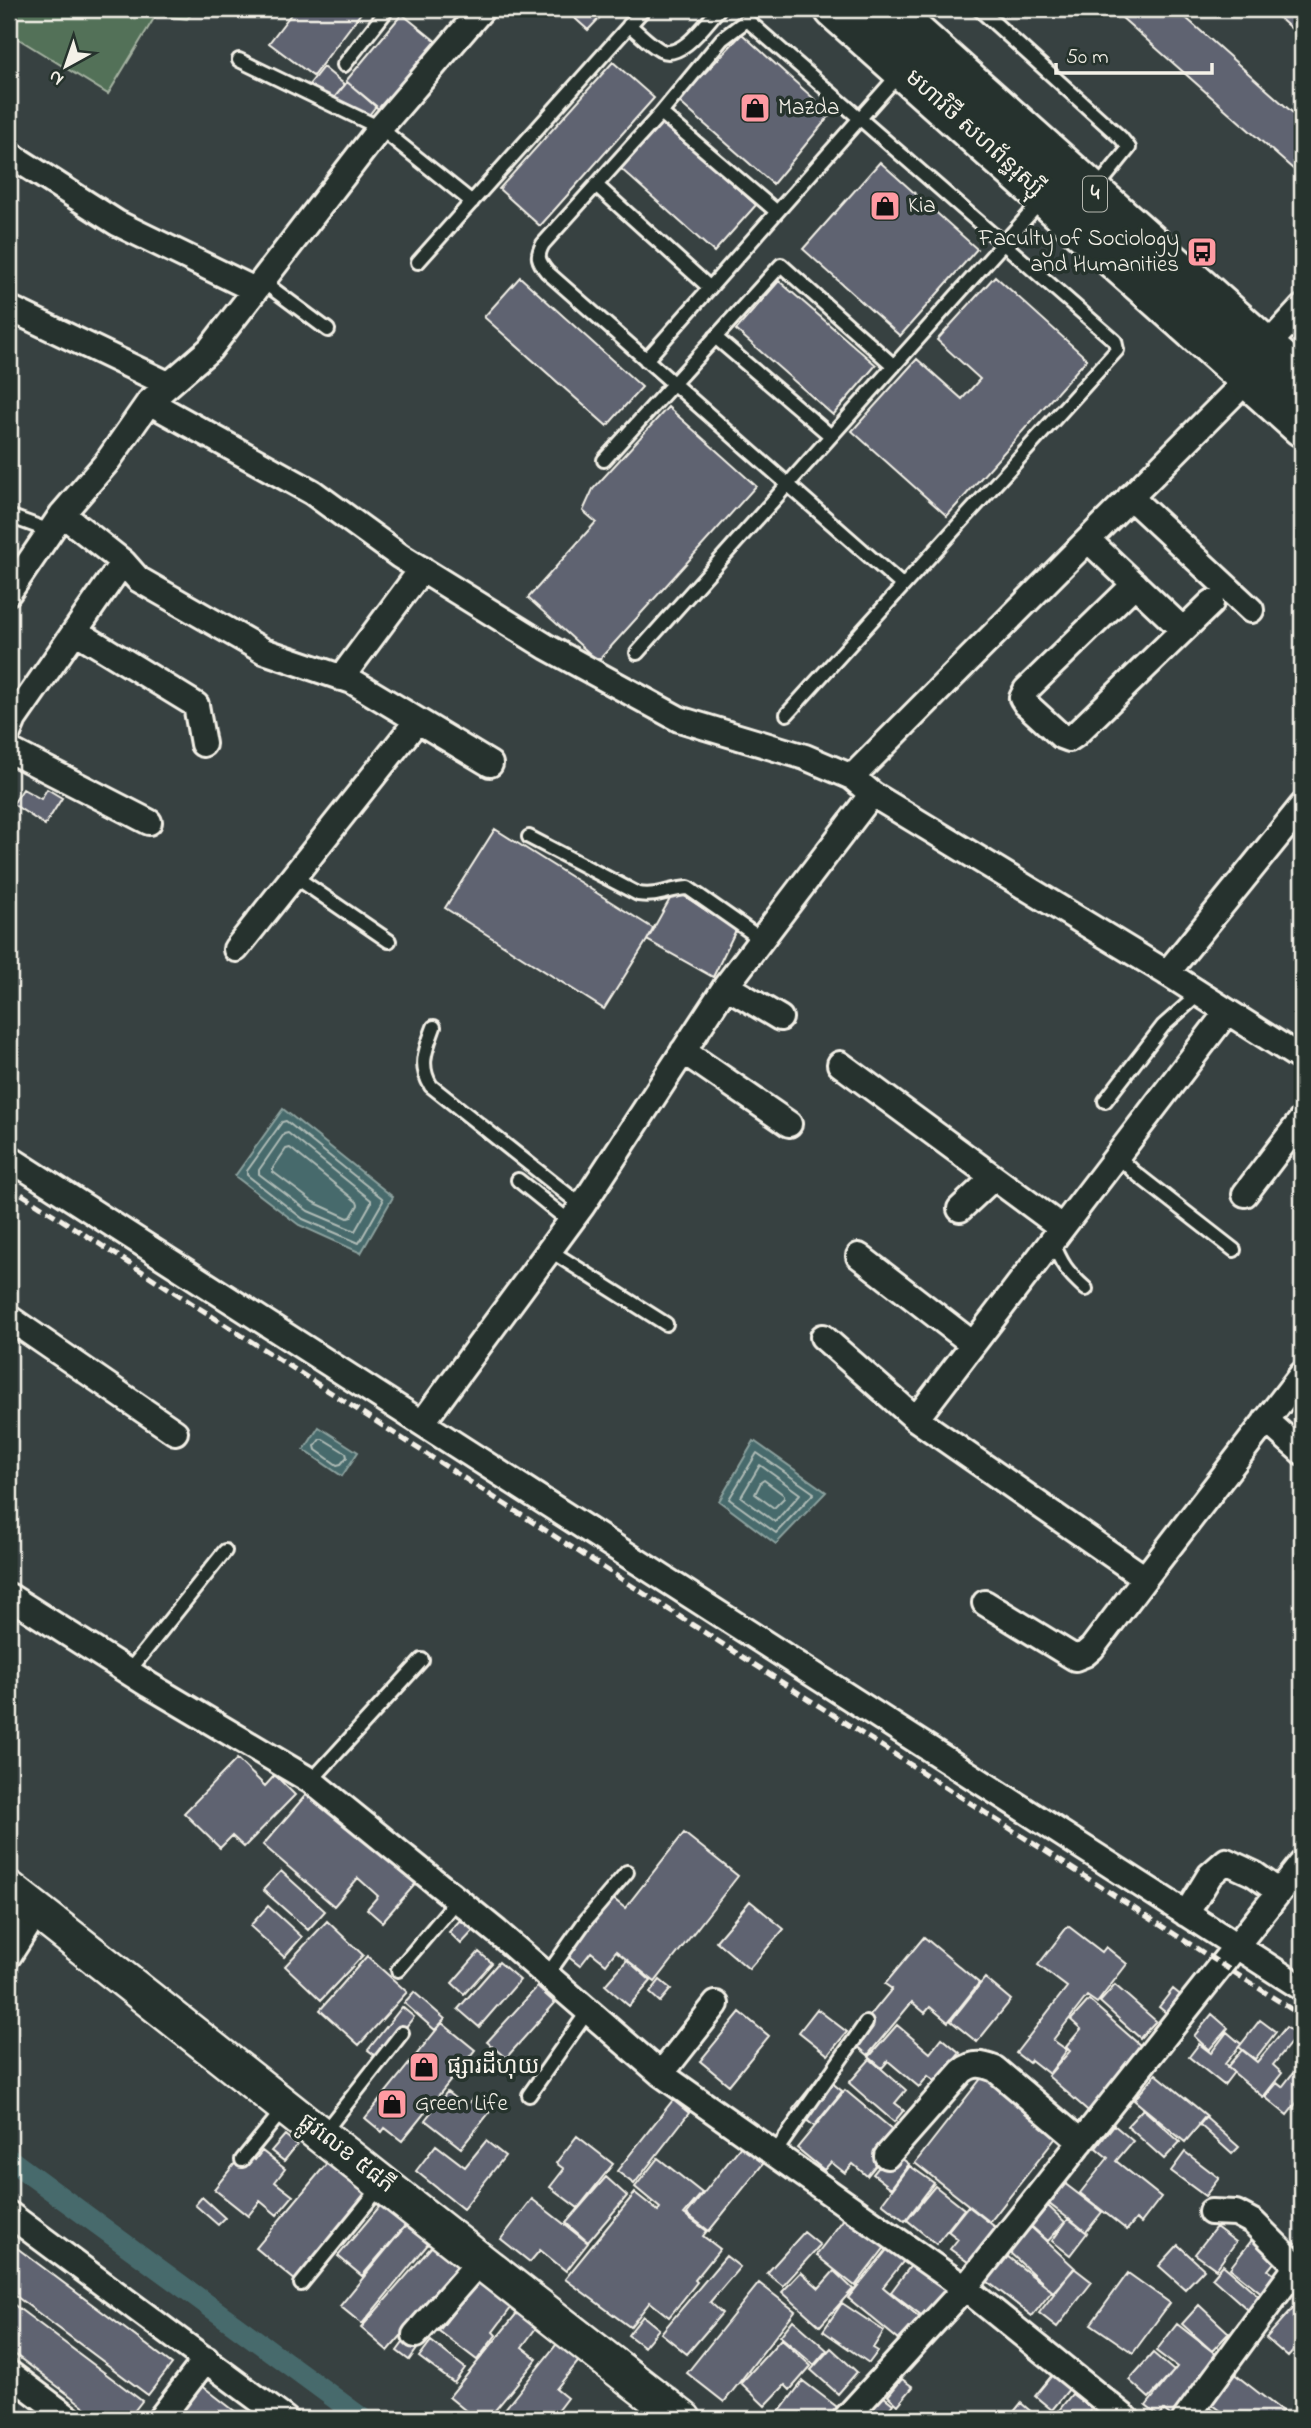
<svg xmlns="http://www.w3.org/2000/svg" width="1311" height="2428" font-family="'Indie Flower','Noto Sans Khmer',sans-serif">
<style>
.green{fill:#537159;stroke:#a4b1a0;stroke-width:2}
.water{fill:#476b6c;stroke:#8ca19e;stroke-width:2}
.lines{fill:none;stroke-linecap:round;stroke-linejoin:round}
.shore{stroke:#afbbb6;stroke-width:2}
.canal{stroke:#476b6c;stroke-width:21}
.building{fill:#5e6371;stroke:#f4f1e8;stroke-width:2}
.lane-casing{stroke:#f4f1e8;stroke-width:18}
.street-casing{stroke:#f4f1e8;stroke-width:30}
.secondary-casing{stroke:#f4f1e8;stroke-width:40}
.highway-casing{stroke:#f4f1e8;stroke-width:44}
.lane{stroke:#26332d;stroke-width:12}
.street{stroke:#26332d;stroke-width:24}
.secondary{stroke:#26332d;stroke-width:35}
.highway{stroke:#26332d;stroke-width:38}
.rail{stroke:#f4f1e8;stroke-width:5;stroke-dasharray:10 5;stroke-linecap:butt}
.labels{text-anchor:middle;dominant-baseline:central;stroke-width:7;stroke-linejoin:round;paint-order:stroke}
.shield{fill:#26332d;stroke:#b6b8b0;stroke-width:2}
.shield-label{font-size:21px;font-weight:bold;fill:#f4f1e8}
.poi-label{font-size:23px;fill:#f4f1e8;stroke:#26332d;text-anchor:start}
.street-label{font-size:23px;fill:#f4f1e8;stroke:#26332d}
</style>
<rect width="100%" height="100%" fill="#374141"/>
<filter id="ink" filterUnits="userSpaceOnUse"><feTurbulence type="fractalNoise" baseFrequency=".0143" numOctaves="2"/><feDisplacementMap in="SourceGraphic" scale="14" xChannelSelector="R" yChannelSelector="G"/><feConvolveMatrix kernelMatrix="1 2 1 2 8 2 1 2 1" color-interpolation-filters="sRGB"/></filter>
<g filter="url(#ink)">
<path class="green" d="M9,9H196L187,19L156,15L108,94L9,33Z"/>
<path class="water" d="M283,1109L393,1197L361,1253L299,1225L235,1176Z
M319,1427L358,1452L342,1476L304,1450Z
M754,1441L826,1492L776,1544L719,1501Z"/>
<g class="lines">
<path class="shore" d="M286,1121L382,1198L383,1201L359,1243L303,1219L247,1175V1171L282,1122Z
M288,1133L371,1200V1203L355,1231L308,1211L259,1174V1170L284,1134Z
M290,1148L357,1202L358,1205L351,1217L348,1218L313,1202L273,1172V1168L286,1149Z
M320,1439H323L346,1453L347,1457L341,1464L337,1465L316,1450L315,1446Z
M757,1453L814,1493L776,1533L729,1499Z
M760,1465L800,1494L775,1522L741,1497Z
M764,1480L784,1495V1498L774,1508L755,1494L761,1482Z"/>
<path class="canal" d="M9,2159L363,2419"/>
</g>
<path class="building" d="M295,9H364L313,76L269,43Z
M573,9H604L606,11L588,30L569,13Z
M1112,9H1176L1302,121V177Z
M1269,9H1302V38Z
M402,14L439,44L382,112L346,81Z
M742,34L831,114L773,184L678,101Z
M613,62L654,98L540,226L499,189Z
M323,67L345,85L334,98L308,86Z
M347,82L376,106L369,115L334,98Z
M662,121L756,205L714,252L620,168Z
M880,162L977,249L900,336L803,249Z
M995,276L1087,359L947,516L852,431L917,359L962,399L980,379L937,340Z
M520,277L642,387L607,426L484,317Z
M779,281L876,365L833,415L736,330Z
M668,407L756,486L598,661L528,598L596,522L583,511L593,489Z
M23,789L41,799L47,789L62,798L45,825L13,804Z
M495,829L654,929L604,1009L445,908Z
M675,890L736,930L713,977L647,940Z
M237,1759L265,1786L275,1775L295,1795L244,1847L232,1836L220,1848L184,1813Z
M311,1789L418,1881L382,1922L367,1909L378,1896L358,1878L334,1906L263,1845Z
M684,1833L738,1876L655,1982L616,1951L606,1964L591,1952L580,1966L566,1955L611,1897L625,1908Z
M281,1871L325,1911L308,1930L263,1890Z
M750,1901L784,1929L749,1969L716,1941Z
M268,1906L302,1937L284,1957L250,1926Z
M463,1917L475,1929L461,1944L449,1932Z
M327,1921L363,1955L321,2000L285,1966Z
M1068,1926L1102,1952L1106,1947L1127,1964L1097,2003L1087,1996L1053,2040L1067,2050L1049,2074L1031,2060L1029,2063L1016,2053L1067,1987L1038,1965Z
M924,1937L979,1983L948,2022L930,2007L925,2013L912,2002L868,2055L850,2040L892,1989L885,1984Z
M479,1952L492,1963L464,1994L452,1983Z
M367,1956L407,1992L359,2045L320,2010Z
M627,1960L651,1981L629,2006L605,1985Z
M499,1962L520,1980L479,2027L458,2009Z
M985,1978L1011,2000L977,2042L951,2021Z
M660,1980L671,1989L660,2002L650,1993Z
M1115,1985L1156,2021L1140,2038L1100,2002Z
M537,1987L555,2003L506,2058L487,2042Z
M1173,1989L1195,2007L1181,2025L1159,2007Z
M414,1992L445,2019L435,2030L404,2003Z
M1089,2000L1142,2047L1093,2115L1048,2076L1070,2051L1066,2047L1081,2029L1071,2020Z
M402,2007L414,2017L380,2059L368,2050Z
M817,2009L847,2032L828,2055L799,2032Z
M740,2012L769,2036L729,2085L700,2061Z
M1212,2014L1228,2028L1209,2050L1194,2036Z
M1260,2020L1276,2032L1255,2059L1239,2047Z
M442,2023L475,2050L402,2141L385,2128L382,2132L365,2118Z
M897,2025L930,2053L942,2038L960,2053L936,2082L928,2076L919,2087L888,2061L882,2068L869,2057Z
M1286,2027L1297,2035L1273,2065L1282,2073L1263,2097L1227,2067L1242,2050L1257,2062Z
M1227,2032L1241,2044L1225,2064L1234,2072L1224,2085L1189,2057L1199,2044L1211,2053Z
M870,2059L906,2090L895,2103L904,2110L894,2122L849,2083Z
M994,2062L1069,2121L990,2222L915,2163Z
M1293,2073L1302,2081V2096L1287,2115L1265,2097L1277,2083L1282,2087Z
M821,2074L842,2091L814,2126L793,2109Z
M1156,2074L1207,2116L1185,2142L1134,2100Z
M845,2090L900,2136L867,2176L853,2164L845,2173L831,2162L824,2170L797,2148Z
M447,2092L466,2107L473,2098L490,2112L461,2148L425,2120Z
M673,2100L689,2113L634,2184L617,2171Z
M1143,2109L1180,2142L1164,2159L1127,2126Z
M1205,2117L1239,2147L1232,2154L1199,2124Z
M1114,2125L1133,2141L1116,2161L1161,2197L1141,2223L1136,2219L1127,2230L1080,2193L1108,2158L1096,2148Z
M285,2135L297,2145L284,2161L271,2151Z
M577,2136L613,2164L578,2208L550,2187L564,2169L556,2163Z
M486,2141L505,2156L463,2209L416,2171L436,2145L465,2167Z
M745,2141L767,2159L709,2231L687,2214Z
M245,2151L255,2160L262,2151L285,2169L275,2182L293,2196L277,2215L260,2201L248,2216L214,2189Z
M892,2151L909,2164L891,2188L873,2174Z
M1185,2152L1219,2178L1205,2196L1171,2171Z
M658,2158L702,2193L684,2214L707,2231L703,2236L720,2249L695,2280L697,2282L669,2317L650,2302L630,2327L565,2279L635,2193L658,2211L660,2208L635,2187Z
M328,2162L367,2195L296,2281L256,2248Z
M910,2166L934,2183L905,2221L882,2203Z
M606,2177L627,2196L588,2242L566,2223Z
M1064,2183L1102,2212L1086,2232L1048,2203Z
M935,2186L964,2209L936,2244L907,2220Z
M202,2197L225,2218L218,2225L195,2205Z
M532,2199L588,2243L566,2271L540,2250L530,2262L501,2239Z
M385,2200L409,2221L362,2276L338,2256Z
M968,2206L999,2230L972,2265L950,2249L958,2239L948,2231Z
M1048,2206L1065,2222L1048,2241L1031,2226Z
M850,2211L889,2242L855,2286L816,2255Z
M412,2218L434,2237L362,2324L340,2306Z
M1069,2218L1087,2233L1070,2255L1052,2241Z
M1031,2227L1075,2268L1053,2292L1009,2252Z
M1216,2227L1236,2242L1216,2269L1195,2254Z
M804,2232L820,2245L783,2286L767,2273Z
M440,2237L472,2265L456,2272L388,2351L361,2328Z
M1252,2240L1277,2259L1268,2270L1276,2276L1263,2294L1230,2268Z
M894,2241L910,2253L883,2287L924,2321L905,2345L848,2298Z
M9,2242L172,2364L148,2395L9,2291Z
M1178,2245L1204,2269L1185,2289L1159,2266Z
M921,2252L959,2282L929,2321L891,2292Z
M1003,2253L1052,2291L1032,2316L983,2278Z
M726,2256L740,2267L710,2302L722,2313L687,2354L661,2333Z
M1223,2265L1267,2303L1255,2316L1212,2278Z
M1074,2268L1092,2282L1057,2327L1039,2313Z
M834,2271L853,2289L820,2326L782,2292L801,2272L819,2288Z
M1128,2273L1170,2303L1133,2353L1091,2324Z
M481,2277L514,2304L493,2332L496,2335L477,2360L439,2331Z
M759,2283L795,2311L724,2402L687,2373Z
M1302,2298V2341L1288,2357L1266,2338Z
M9,2301L142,2401L128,2419H101L9,2350Z
M842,2303L884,2331L873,2348L878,2351L869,2363L823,2331Z
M1199,2305L1229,2333L1212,2351L1182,2324Z
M517,2313L536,2328L522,2347L537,2359L488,2419H476L449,2397Z
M643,2316L659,2329L644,2347L628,2335Z
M793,2320L827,2350L814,2365L780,2336Z
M1177,2324L1222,2359L1175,2419L1164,2410L1159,2416L1146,2406L1177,2367L1156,2351Z
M408,2336L420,2345L409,2360L397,2351Z
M781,2339L811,2366L790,2390L785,2385L765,2406L741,2383Z
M560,2340L582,2357L556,2389L567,2398L551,2419H497Z
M431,2341L465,2368L454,2383L419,2357Z
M831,2348L857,2372L838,2394L811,2370Z
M1153,2353L1174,2371L1149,2398L1129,2380Z
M1062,2363L1079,2377L1052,2410L1035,2396Z
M1232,2372L1282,2411L1276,2419H1232L1209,2402Z
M902,2379L913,2387L898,2405L888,2396Z
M803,2381L841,2410L834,2419H774Z
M201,2385L245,2419H184L179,2415Z
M879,2393L893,2404L881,2419H858Z
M1072,2394L1092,2409L1085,2419H1052Z
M1021,2403L1035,2415L1032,2419H1008Z
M1209,2407L1227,2419H1200Z"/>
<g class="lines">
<g class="lane-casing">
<path id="lane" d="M979,9L1121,138L1129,148L1096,189
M629,25C639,33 649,44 660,50C681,61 706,23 719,9
M239,60L380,128L472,202
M344,65L384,14L386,9
M661,113L777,212
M596,185L710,288
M418,262L644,9
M262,281L328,330
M715,337L831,436
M646,360L900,73
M604,460L781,265L894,366
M9,516L50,531
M637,653L1043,199
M787,714L1117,350L1115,341L747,20L722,39L661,113L543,244C536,256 538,261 547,272L903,586
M529,837L638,894C659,897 668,889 688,888L761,939
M294,876L389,941
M434,1027C426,1049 418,1065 431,1086L582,1206
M1105,1101L1163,1026L1199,994
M1117,1155L1134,1172L1234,1250
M518,1180L570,1222
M1052,1240C1061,1264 1067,1272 1086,1289
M549,1250L666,1324
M129,1671L225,1551
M311,1781L422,1660
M398,1970L457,1900
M547,1975L586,1920L627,1872
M529,2095L588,2011
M322,2135L402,2033
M774,2154L866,2023
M242,2160L283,2110
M301,2284L381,2186"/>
</g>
<g class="street-casing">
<path id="street" d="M9,154L117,223L255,290
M9,308L168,384
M1266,347L1302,308
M149,402L312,492L400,556L547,647L679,719L805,757L852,777L872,794L1167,973L1302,1059
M1130,497L1251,610
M62,514L123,562L138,579L264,651L352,681L490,764
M1088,540L1183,630
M1135,584L1026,690L1022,698L1026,704L1061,736L1069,739L1075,735L1211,603
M9,592L62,514L107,462L149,402L210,349L380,128L482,9
M75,631L196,705L203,744
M341,678L422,569
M9,731L14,719L123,562
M9,750L149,822
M852,777L1248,379
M236,949L417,721
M1167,973L1302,806
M726,986L780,1018
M1227,1012L916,1419L1145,1578L1302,1374
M683,1051L789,1124
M840,1064L1061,1227
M9,1158L1302,1988
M1245,1194L1302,1119
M960,1209L993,1178
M859,1256L973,1344
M9,1318L175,1432
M823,1337L916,1419
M1266,1420L1302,1452
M422,1423L582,1206L726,986L872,794
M9,1596L149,1685L311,1781L497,1932L661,2074L965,2288L1127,2419
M985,1603L1075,1658L1085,1654L1092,1648L1145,1578
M1186,1914L1210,1875L1226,1861L1254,1874L1279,1892
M9,1955L37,1911
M661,2074L716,2004
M887,2156L962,2071C974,2062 982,2064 995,2069L1081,2142
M9,2214L285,2419
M415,2335L479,2262
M9,2373L70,2419
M160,2419L206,2359
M845,2419L965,2288L1302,1863
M1185,2419L1297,2266L1253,2222L1236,2213L1211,2212"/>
</g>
<g class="secondary-casing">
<path id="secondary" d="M9,1889C234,2065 457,2245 683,2419"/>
</g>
<g class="highway-casing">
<path id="highway" d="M834,9L1302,427
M888,9L1302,379"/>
</g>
<use href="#lane" class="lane"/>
<use href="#street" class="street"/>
<use href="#secondary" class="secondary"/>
<use href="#highway" class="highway"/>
<path class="rail" d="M9,1186L1302,2016"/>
</g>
</g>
<defs>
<g id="shop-square" transform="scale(1.575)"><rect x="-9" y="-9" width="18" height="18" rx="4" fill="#ff9aa2" stroke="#26332d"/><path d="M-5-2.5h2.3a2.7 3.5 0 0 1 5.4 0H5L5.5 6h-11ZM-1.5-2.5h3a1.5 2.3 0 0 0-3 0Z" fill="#111"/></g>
<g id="bus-square" transform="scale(1.575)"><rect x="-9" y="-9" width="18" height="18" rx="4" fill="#ff9aa2" stroke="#26332d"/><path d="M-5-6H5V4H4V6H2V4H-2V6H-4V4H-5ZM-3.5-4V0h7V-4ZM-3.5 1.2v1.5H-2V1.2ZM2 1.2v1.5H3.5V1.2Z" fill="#111"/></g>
</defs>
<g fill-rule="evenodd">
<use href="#shop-square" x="755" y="108"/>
<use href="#shop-square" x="885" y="206"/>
<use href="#bus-square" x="1202" y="252"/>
<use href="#shop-square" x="424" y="2067"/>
<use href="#shop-square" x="392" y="2104"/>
</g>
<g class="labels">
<rect class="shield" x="1083" y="176.5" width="24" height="35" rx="5"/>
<g class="shield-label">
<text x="1095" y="194">4</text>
</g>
<g class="poi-label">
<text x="778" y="108">Mazda</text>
<text x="908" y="206">Kia</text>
<text x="1179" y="239" text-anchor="end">Faculty of Sociology<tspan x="1179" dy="26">and Humanities</tspan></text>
<text x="447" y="2067">ផ្សារដីហុយ</text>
<text x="415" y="2104">Green Life</text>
</g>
<g class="street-label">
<text transform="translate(974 134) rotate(42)">មហាវិថី សហព័ន្ធរុស្ស៊ី</text>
<text transform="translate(346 2154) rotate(38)">ផ្លូវលេខ ៥៨ភី</text>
</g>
</g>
<rect width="1311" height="2428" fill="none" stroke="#26332d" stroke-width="35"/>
<rect x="18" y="18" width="1276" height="2393" fill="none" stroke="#f4f1e8" stroke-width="2.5" filter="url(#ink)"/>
<g transform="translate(66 66) rotate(220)" stroke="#26332d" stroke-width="5" paint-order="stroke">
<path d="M0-5L12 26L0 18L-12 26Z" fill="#f4f1e8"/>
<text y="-10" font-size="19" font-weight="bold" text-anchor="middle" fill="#f4f1e8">N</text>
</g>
<path d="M1056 63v10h156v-10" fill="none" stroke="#f4f1e8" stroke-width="3.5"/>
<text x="1066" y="63" font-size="21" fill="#f4f1e8" stroke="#26332d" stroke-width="5" paint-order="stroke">50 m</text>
</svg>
